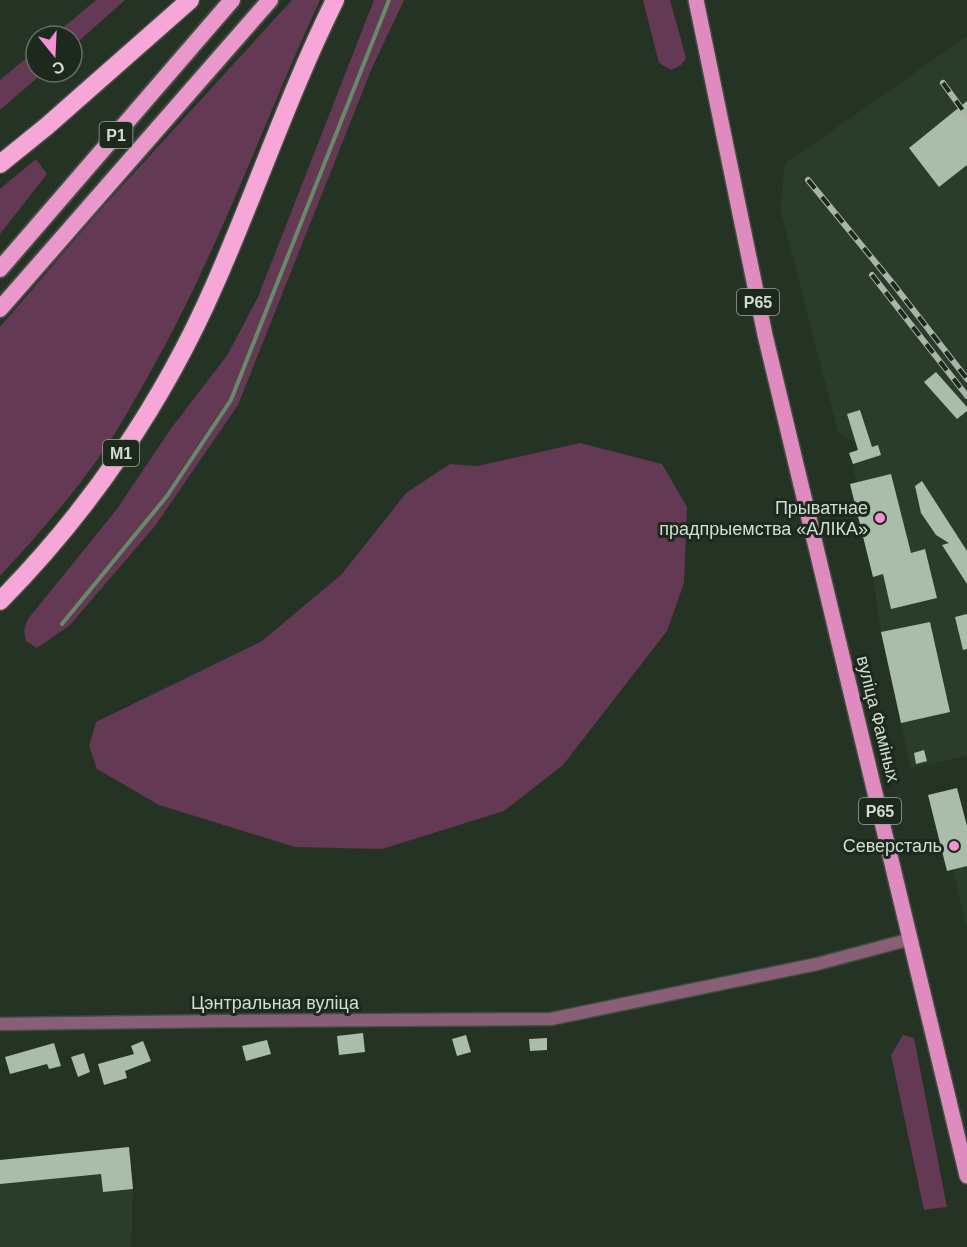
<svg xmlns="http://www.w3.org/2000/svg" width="967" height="1247" font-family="Helvetica,sans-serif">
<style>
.built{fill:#2a3d2a}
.green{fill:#633953}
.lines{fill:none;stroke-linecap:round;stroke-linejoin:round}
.stream{stroke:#688a69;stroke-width:4}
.building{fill:#aabcaa}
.minor-casing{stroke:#414e41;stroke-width:15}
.primary-casing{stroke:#414e41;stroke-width:18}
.trunk-casing{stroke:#414e41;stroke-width:20}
.motorway-casing{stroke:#414e41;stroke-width:21}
.minor{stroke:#885f77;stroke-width:12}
.primary{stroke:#df8bc0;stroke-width:15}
.trunk{stroke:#ea98cc;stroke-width:16}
.motorway{stroke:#f6a6d7;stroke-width:18}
.rail-casing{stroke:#aab4a9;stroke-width:6}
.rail{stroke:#1c291c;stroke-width:4;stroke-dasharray:11;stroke-linecap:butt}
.poi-dot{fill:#f690d0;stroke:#1c291c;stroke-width:2}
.labels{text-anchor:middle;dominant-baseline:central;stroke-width:6;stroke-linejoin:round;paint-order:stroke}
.shield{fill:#1c291c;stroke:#9da79c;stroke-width:1.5}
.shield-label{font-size:16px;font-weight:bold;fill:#d4ddd3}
.poi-label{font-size:18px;fill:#d4ddd3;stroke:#1c291c;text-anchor:end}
.street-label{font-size:18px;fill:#d4ddd3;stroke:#1c291c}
</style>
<rect width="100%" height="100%" fill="#253325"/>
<path class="built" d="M967,36V756L911,768L881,632L873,577L850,484L857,482L849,453L858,450L857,444L838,432L780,208L785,164Z
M957,788L967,826V928L953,870L947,871L928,795Z
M129,1147L133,1189L131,1247H0V1160Z"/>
<path class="green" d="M96,0H125L72,47V36H53Z
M292,0H320C278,91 243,184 200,275C178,323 152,370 126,415C92,474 46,526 0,576V327L100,210Z
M374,0H404L372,68L238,405L155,526L69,626L37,648L26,641L24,630L28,619L117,509L170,430L228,354L258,297Z
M643,0H670L686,58L681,65L671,70L659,63Z
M36,50V72H44L0,110V80Z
M36,159L47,174L0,234V189Z
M580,443L662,464L687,507L684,583L667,631L563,765L504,811L382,849L295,847L159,805L97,769L89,746L96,722L262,641L342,574L406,493L450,464L478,466Z
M903,1035L914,1038L947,1207L924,1210L891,1055Z"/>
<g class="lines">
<path class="stream" d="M62,624L167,496L231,400L389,0"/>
</g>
<path class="building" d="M967,101V165L939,187L909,148Z
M936,372L967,407V411L957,419L924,382Z
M860,410L872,447L878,445L881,455L853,464L849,453L858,450L847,414Z
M891,474L911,553L925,549L937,598L891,609L883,574L873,577L850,484Z
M922,481L967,551V584L942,545L949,543L936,535L921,513L915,486Z
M967,614V649L963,650L955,617Z
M930,622L950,712L901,723L881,632Z
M924,750L927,761L916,764L914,753Z
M957,788L967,826V866L947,871L928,795Z
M363,1033L365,1052L339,1055L337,1036Z
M466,1035L471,1052L457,1056L452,1039Z
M547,1038V1050L530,1051L529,1039Z
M267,1040L271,1054L246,1061L242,1046Z
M143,1041L151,1061L125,1071L127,1078L104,1085L98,1064L134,1054L131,1046Z
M54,1043L61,1066L49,1069L47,1064L10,1074L5,1057Z
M84,1053L90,1072L78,1077L71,1057Z
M129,1147L133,1189L103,1192L101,1174L0,1184V1160Z"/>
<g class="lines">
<g class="minor-casing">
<path id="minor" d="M0,1024L219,1021L551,1019L817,964L911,939"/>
</g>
<g class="primary-casing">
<path id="primary" d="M696,0L765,335L967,1176"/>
</g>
<g class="trunk-casing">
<path id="trunk" d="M0,269L232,0
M0,309L270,0"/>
</g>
<g class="motorway-casing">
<path id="motorway" d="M0,164L47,126L190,0
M0,601C90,510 164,401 215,284C256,191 290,91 335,0"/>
</g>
<use href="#minor" class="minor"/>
<use href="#primary" class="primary"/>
<use href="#trunk" class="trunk"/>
<use href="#motorway" class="motorway"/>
<g class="rail-casing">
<path id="rail" d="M943,83L967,116
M808,180L894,285L967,379
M872,275L967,396"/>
</g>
<use href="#rail" class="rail"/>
</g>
<g class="poi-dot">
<circle cx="880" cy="518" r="6"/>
<circle cx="954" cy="846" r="6"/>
</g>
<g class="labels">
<g class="shield">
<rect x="99.5" y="122" width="33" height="26" rx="4.5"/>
<rect x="737" y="289" width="42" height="26" rx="4.5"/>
<rect x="103" y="440" width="36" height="26" rx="4.5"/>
<rect x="859" y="798" width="42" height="26" rx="4.5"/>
</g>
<g class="shield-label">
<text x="116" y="135">Р1</text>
<text x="758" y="302">Р65</text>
<text x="121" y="453">М1</text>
<text x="880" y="811">Р65</text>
</g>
<g class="poi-label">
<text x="868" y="508">Прыватнае<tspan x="868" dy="21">прадпрыемства «АЛІКА»</tspan></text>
<text x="942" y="846">Северсталь</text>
</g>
<g class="street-label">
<text transform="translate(878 719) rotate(76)">вуліца Фаміных</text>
<text x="275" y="1003">Цэнтральная вуліца</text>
</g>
</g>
<g transform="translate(54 54) rotate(162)"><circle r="28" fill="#1c291c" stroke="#667165" stroke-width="1.5"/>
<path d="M0-4.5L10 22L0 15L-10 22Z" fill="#f690d0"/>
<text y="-9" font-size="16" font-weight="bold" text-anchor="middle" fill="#d4ddd3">С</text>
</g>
</svg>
